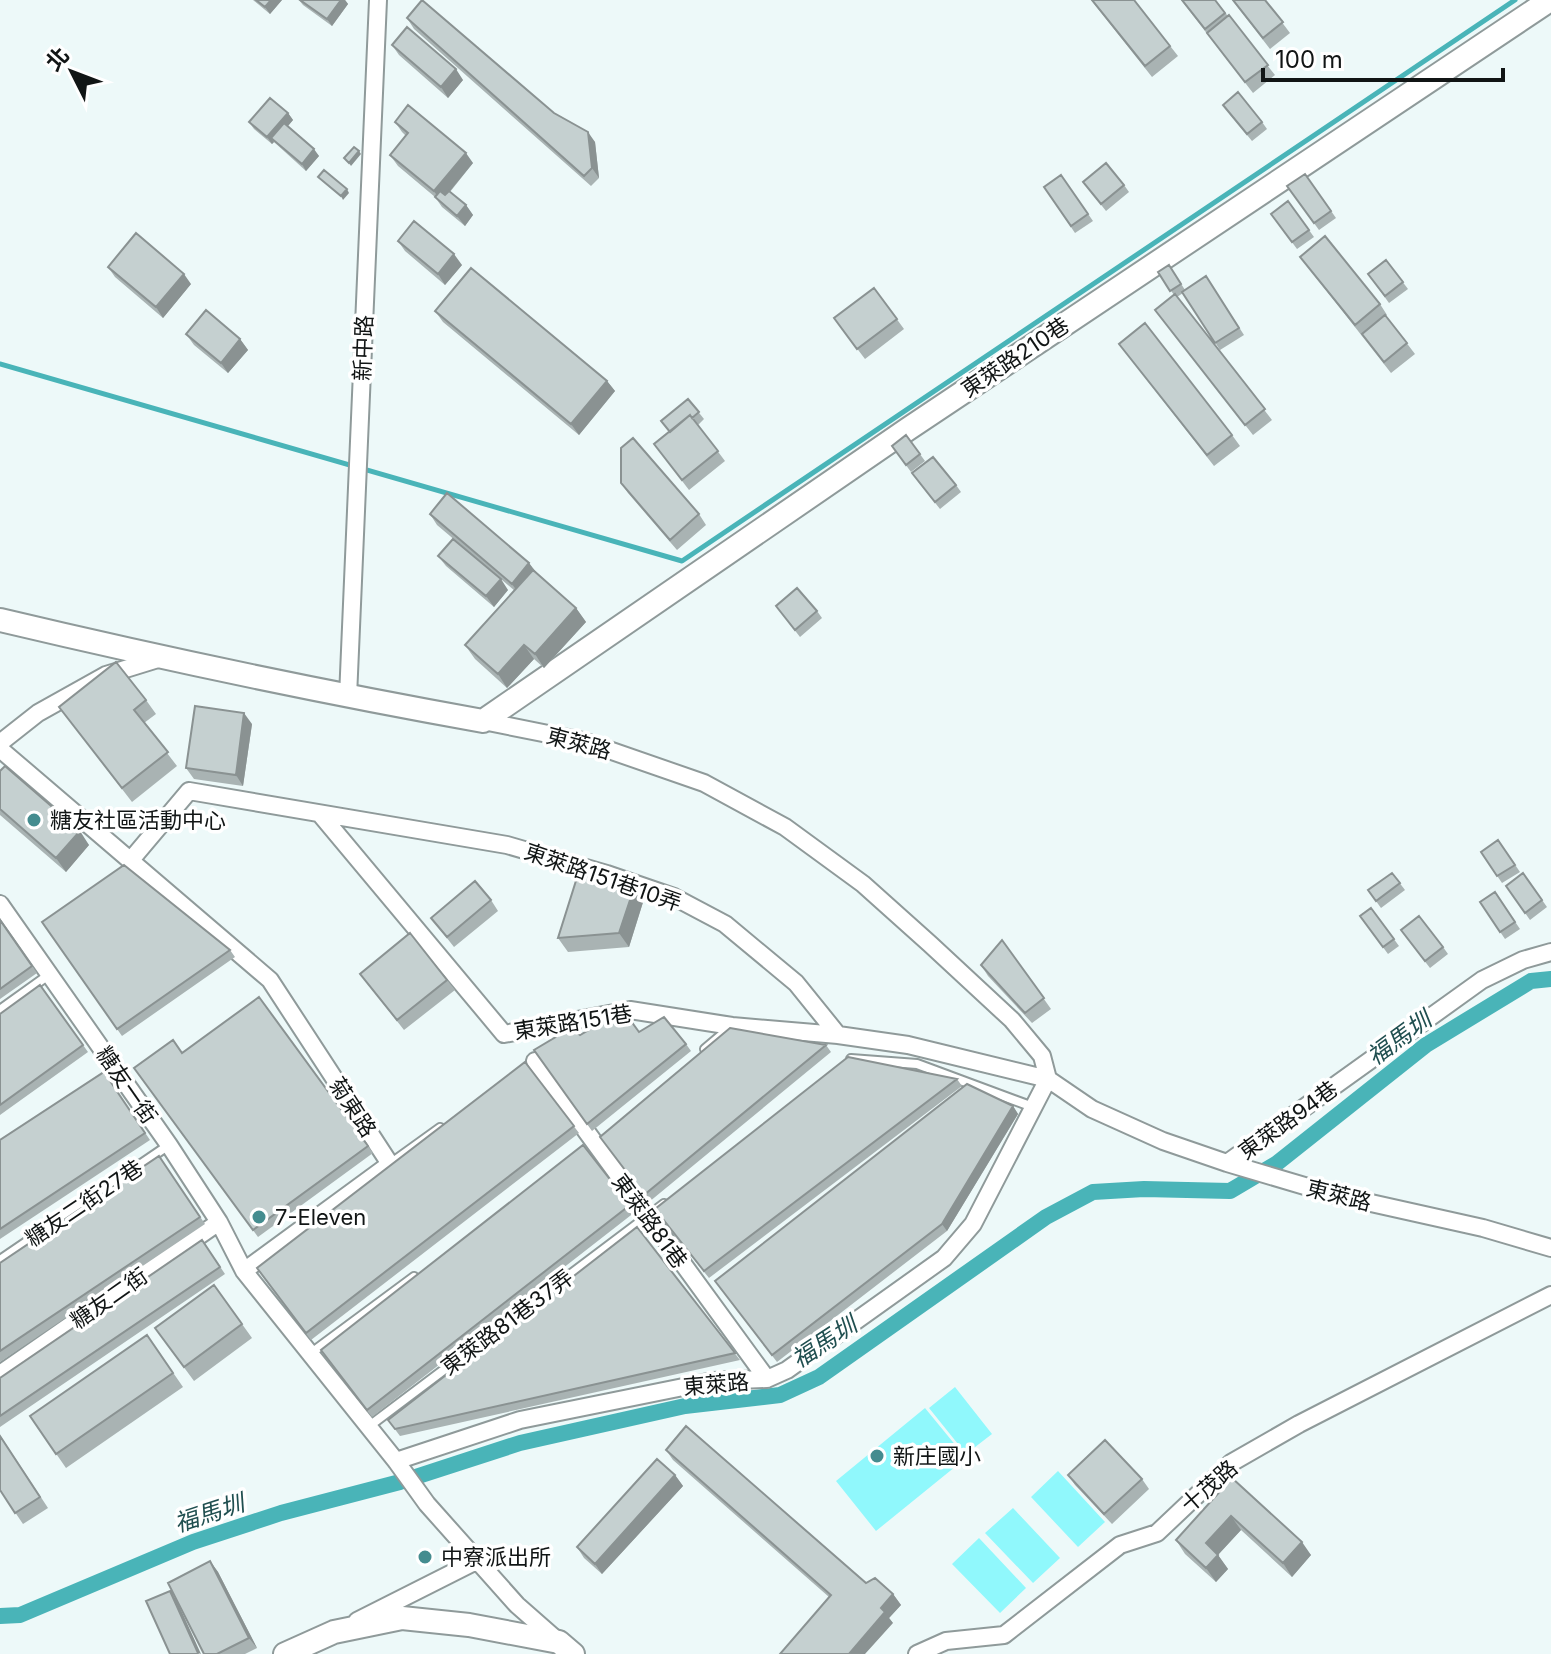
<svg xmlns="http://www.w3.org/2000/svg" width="1551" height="1654" font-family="Inter,'Noto Sans TC',sans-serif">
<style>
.green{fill:#90f8fc}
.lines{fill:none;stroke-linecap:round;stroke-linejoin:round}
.stream{stroke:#49b4b8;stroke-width:5}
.canal{stroke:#49b4b8;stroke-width:16}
.lane-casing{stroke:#8f9a9a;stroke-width:12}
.street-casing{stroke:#8f9a9a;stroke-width:20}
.secondary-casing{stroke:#8f9a9a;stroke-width:26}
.lane{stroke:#fff;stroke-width:8}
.street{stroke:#fff;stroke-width:16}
.secondary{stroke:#fff;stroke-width:22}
.wall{fill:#a9b3b3}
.shaded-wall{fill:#8a9292}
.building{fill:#c5d0d0;stroke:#8a9292;stroke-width:2}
.poi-dot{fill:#448c8f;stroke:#fff;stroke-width:3}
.labels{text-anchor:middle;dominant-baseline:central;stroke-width:7;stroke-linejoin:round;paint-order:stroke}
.street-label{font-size:22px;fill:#111515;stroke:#fff}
.poi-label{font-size:22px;fill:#111515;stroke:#fff;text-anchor:start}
.water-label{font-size:24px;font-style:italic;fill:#204f50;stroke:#fff}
</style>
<rect width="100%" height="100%" fill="#edf9f9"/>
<path class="green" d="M955,1387L992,1434L966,1454L929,1408Z
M925,1408L966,1458L876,1531L836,1481Z
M1058,1471L1105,1522L1078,1547L1031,1497Z
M1013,1508L1060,1558L1033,1583L985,1533Z
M979,1538L1026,1588L1000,1613L952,1564Z"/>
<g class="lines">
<path class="stream" d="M0,364L682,561L1515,0"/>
<path class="canal" d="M0,1616L20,1615L193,1542L281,1513L400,1482L520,1443L685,1406L780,1395L819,1377L1046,1217L1093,1192L1144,1189L1230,1191L1276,1164L1426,1045L1531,981L1551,979"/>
<g class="lane-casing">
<path id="lane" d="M0,1010L50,974
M705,1049L731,1027
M851,1059L917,1064L1033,1107
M390,1164L440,1128
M0,1260L169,1145
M310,1354L414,1277
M368,1427L664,1204"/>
</g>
<g class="street-casing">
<path id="street" d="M348,697L378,0
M483,721L583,741L704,783L785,827L863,884L930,944L1012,1020L1042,1056L1048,1079L1092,1109L1163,1141L1227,1163L1335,1195L1483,1228L1551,1248
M0,743L38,713L106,675L161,658
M0,749L270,980L390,1164L244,1271
M321,815L504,1034L630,1010L732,1026L838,1035L908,1045L1048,1079
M130,861L189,791L507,845L607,874L674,897L725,924L796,983L838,1035
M0,904L169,1145L219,1222L244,1271L396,1461L427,1504L517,1605L558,1641
M535,1061L767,1379
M1227,1163L1482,980L1523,960L1551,952
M0,1374L219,1222
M396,1461L520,1420L713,1381L767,1379L787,1370L944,1258L973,1224L1048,1079
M357,1621L476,1561
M917,1654L946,1641L1004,1635L1120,1545L1157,1533L1231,1463L1299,1424L1551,1295"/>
</g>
<g class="secondary-casing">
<path id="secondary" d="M0,620C160,658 321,692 483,721L908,429L1550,0
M285,1654L334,1632L402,1618L469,1625L559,1642L573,1654"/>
</g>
<use href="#lane" class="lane"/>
<use href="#street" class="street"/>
<use href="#secondary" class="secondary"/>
</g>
<path class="wall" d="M253,0H282L270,14Z
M299,0H345L348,4L332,26L303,5Z
M1091,0H1134L1178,56L1152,77Z
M1181,0H1215L1275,75L1253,93Z
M1232,0H1265L1290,33L1270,49Z
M407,18L554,113L595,142L599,178L591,186L414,29Z
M392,45L463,80L448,98L399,55Z
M1228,112L1262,122L1267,129L1252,141Z
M288,113L293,120L288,126L319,156L306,171L274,142L272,144L254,129L249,122Z
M395,122L473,163L450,192L466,205L473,215L465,226L442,207L435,197L398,166L390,155L406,136L402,132Z
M1305,174L1336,218L1319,230L1287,186Z
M1061,175L1093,221L1075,233L1044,187Z
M1083,182L1124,185L1129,192L1106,211Z
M1288,201L1314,237L1297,249L1271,214Z
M398,241L462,265L445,285L405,251Z
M1300,257L1380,304L1387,315L1386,316L1415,354L1391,373Z
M1386,260L1408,289L1389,303L1368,274Z
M1169,265L1185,290L1206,276L1244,335L1220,350L1183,293L1177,297L1272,420L1253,435L1155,310L1174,295L1158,272Z
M108,267L191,284L163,318L115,277Z
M874,288L904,329L865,359L834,318Z
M435,311L607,381L615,391L579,435L443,322Z
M186,334L240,339L248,350L228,373L194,345Z
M1119,344L1232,435L1240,446L1214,466Z
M688,399L704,419L698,425L725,461L689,490L654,444L669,432Z
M906,435L925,461L911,472L892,446Z
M917,480L956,485L961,492L940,509Z
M621,483L699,514L706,525L677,550L628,493Z
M430,514L529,563L536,572L576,608L586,622L544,668L534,659L507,688L475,659L465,645L515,591L437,525Z
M438,556L508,590L494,607L446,566Z
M776,606L817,611L822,618L800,637Z
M146,700L156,714L144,723L177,766L132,802L59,707Z
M252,724L243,786L194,779L186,768Z
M0,771L89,845L66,872L0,815Z
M1498,840L1520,872L1502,883L1481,852Z
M1392,873L1405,890L1381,908L1368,890Z
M1523,873L1547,907L1530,920L1506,886Z
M1495,892L1520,929L1505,939L1480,902Z
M644,899L629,947L568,952L558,938Z
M491,900L498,911L454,947L431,918Z
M1371,908L1399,946L1388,954L1360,916Z
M0,920L37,973L0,999Z
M42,922L230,950L235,957L122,1036Z
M1406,937L1443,947L1448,954L1430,968Z
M1002,940L1051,1009L1032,1023L988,976L981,965Z
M360,974L447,980L455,990L404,1030Z
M40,985L88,1052L0,1115V1014Z
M259,997L373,1153L258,1237L134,1068L182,1053Z
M639,1032L686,1044L691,1051L592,1131L534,1050L580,1035Z
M826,1045L831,1052L649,1202L600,1137Z
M525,1062L579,1133L311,1340L257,1268Z
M104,1072L150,1140L0,1239V1140Z
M957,1079L962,1086L709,1278L659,1216Z
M1013,1106L1018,1114L947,1231L777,1362L720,1288Z
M583,1145L635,1212L372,1417L321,1350Z
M159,1156L205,1224L0,1362V1263Z
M637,1227L740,1360L400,1436L388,1420Z
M202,1240L225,1274L0,1427V1378Z
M214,1285L252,1338L194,1381L155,1328Z
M147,1335L183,1387L66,1468L30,1416Z
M0,1435L48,1508L23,1524L0,1490Z
M666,1450L866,1583L893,1594L901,1605L889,1618L893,1623L829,1597L673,1460Z
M675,1475L683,1486L602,1574L584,1558L577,1547Z
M1068,1475L1142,1479L1149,1489L1112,1524L1075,1485Z
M1232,1478L1311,1555L1292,1577L1241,1530L1218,1555L1228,1569L1216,1582L1185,1554L1176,1540Z
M210,1561L218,1572L257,1648L245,1654H204Z"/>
<path class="shaded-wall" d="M271,0H282L270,14L265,7Z
M341,0H345L348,4L332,26L327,19Z
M456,69L463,80L448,98L441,87Z
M288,113L293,120L275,141L271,138L274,142L272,144L267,137Z
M588,132L595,142L599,178L592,168Z
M314,149L319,156L306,171L302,164Z
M359,151L361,154L351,166L349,163Z
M466,153L473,163L441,202L434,191Z
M347,189L349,193L343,200L341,196Z
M466,205L473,215L465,226L457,216Z
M454,254L462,265L445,285L438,274Z
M184,274L191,284L163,318L156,307Z
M240,339L248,350L228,373L221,363Z
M607,381L615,391L579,435L571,424Z
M529,563L537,574L519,594L512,584Z
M501,579L508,590L494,607L486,596Z
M576,608L586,622L544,668L535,654Z
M524,645L534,659L507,688L498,674Z
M244,713L252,724L243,786L236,775Z
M80,831L89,845L66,872L56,858Z
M635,885L644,899L629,947L619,933Z
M1013,1106L1018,1114L947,1231L942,1224Z
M675,1475L683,1486L602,1574L595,1564Z
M1231,1516L1241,1530L1216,1557L1206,1543Z
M1302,1542L1311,1555L1292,1577L1283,1563Z
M1218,1555L1228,1569L1216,1582L1206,1568Z
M210,1561L218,1572L257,1648L249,1638Z
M170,1591L177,1601L201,1654L198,1653Z
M893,1594L901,1605L889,1618L893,1623L865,1654H849L881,1608Z"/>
<path class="building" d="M256,0H271L265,7Z
M300,0H341L327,19Z
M422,0L554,113L588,132L592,168L584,176L407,18Z
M1092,0H1134L1170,46L1145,66Z
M1182,0H1215L1225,13L1205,29Z
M1233,0H1265L1283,22L1263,38Z
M1229,15L1268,65L1245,82L1207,33Z
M407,27L456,69L441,87L392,45Z
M1238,92L1262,122L1247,134L1223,105Z
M270,98L288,113L267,137L249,122Z
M408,105L466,153L434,191L390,155L408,133L395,122Z
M284,123L314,149L302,164L271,138Z
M354,147L359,151L349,163L344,158Z
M1106,163L1124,185L1101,204L1083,182Z
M324,170L347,189L341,196L318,177Z
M1305,174L1331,211L1314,223L1287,186Z
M1061,175L1088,214L1071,226L1044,187Z
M440,191L445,195L449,191L466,205L457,216L435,197Z
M1288,201L1309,230L1292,242L1271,214Z
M414,221L454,254L438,274L398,241Z
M136,233L184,274L156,307L108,267Z
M1325,236L1380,304L1355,325L1300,257Z
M1386,260L1403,282L1385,296L1368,274Z
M1169,265L1181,284L1170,291L1158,272Z
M471,268L607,381L571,424L435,311Z
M1206,276L1239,328L1215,343L1182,292Z
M874,288L897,319L857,349L834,318Z
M1175,294L1265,409L1245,425L1155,310Z
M206,310L240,339L221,363L186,334Z
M1385,315L1407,343L1384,362L1362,334Z
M1145,323L1232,435L1207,455L1119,344Z
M688,399L699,412L692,418L690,415L670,432L661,421Z
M690,415L718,451L682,480L654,444Z
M906,435L920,454L906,465L892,446Z
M633,438L699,514L670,540L621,483V448Z
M933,457L956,485L935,502L912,473Z
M447,493L529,563L512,584L430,514Z
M453,539L501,579L486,596L438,556Z
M533,570L576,608L535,654L524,645L498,674L465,645Z
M797,588L817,611L795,630L776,606Z
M116,662L146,700L134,710L168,752L122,788L59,707Z
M195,706L244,713L236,775L186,768Z
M5,766L80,831L56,858L0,809V771Z
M1498,840L1515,865L1497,876L1481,852Z
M124,865L230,950L117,1029L42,922Z
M580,868L635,885L619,933L558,938Z
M1392,873L1400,883L1376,901L1368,890Z
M1523,873L1542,900L1525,913L1506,886Z
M475,881L491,900L447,937L431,918Z
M1495,892L1515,922L1500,932L1480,902Z
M1371,908L1394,939L1383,947L1360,916Z
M1419,916L1443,947L1425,961L1401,930Z
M0,920L32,966L0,989Z
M410,933L447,980L397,1020L360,974Z
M1002,940L1044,998L1025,1013L981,965Z
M40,985L83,1045L0,1105V1014Z
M259,997L368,1146L253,1230L134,1068L173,1040L182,1053Z
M623,1010L639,1032L664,1017L686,1044L587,1124L534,1050L571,1028L580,1035Z
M730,1028L826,1045L644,1195L600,1137Z
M848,1057L957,1079L704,1271L655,1209Z
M525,1062L574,1126L306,1333L257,1268Z
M104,1072L145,1133L0,1229V1140Z
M967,1084L1013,1106L942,1224L772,1355L715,1281Z
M583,1145L630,1205L367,1410L321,1350Z
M159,1156L200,1217L0,1351V1263Z
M637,1227L735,1353L395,1429L388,1420Z
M202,1240L220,1267L0,1416V1378Z
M214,1285L242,1324L184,1367L155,1328Z
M147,1335L173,1373L56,1454L30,1416Z
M686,1426L866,1583L875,1578L893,1594L881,1608L885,1612L849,1654H780L831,1595L666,1450Z
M0,1436L40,1497L15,1513L0,1490Z
M1105,1440L1142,1479L1104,1514L1068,1475Z
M657,1459L675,1475L595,1564L577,1547Z
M1232,1478L1302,1542L1283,1563L1231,1516L1206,1543L1218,1555L1206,1568L1176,1540Z
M210,1561L249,1638L217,1654H204L168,1583Z
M170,1591L198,1653L197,1654H170L146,1601Z"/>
<g class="poi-dot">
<circle cx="34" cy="820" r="8"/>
<circle cx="259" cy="1217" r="8"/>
<circle cx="877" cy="1456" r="8"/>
<circle cx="425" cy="1557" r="8"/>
</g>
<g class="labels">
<g class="street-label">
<text transform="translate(363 348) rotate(-88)">新中路</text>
<text transform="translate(1015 357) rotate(-34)">東萊路210巷</text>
<text transform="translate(579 743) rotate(15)">東萊路</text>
<text transform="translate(603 877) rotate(19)">東萊路151巷10弄</text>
<text transform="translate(573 1022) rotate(-9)">東萊路151巷</text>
<text transform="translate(127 1085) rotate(55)">糖友一街</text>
<text transform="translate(353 1107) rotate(57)">菊東路</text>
<text transform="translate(1288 1120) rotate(-36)">東萊路94巷</text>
<text transform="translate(1339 1195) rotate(14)">東萊路</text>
<text transform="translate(84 1203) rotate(-34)">糖友二街27巷</text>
<text transform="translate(650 1221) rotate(54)">東萊路81巷</text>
<text transform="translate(109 1298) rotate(-35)">糖友二街</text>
<text transform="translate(507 1322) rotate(-37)">東萊路81巷37弄</text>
<text transform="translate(716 1384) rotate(-5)">東萊路</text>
<text transform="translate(1209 1486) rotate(-41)">十茂路</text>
</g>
<g class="poi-label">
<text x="50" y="820">糖友社區活動中心</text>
<text x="275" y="1217">7-Eleven</text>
<text x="893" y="1456">新庄國小</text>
<text x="441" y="1557">中寮派出所</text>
</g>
<g class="water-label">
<text transform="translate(1399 1038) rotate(-36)">福馬圳</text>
<text transform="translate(824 1342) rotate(-33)">福馬圳</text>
<text transform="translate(209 1513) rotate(-18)">福馬圳</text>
</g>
</g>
<g transform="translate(72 72) rotate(312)" stroke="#ffffff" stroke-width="6" paint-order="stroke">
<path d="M0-6L14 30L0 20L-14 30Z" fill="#111515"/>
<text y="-12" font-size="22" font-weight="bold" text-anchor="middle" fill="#111515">北</text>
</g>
<path d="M1263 68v12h240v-12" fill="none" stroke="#111515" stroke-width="4"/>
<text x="1275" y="68" font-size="24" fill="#111515" stroke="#ffffff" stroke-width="6" paint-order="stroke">100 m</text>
</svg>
